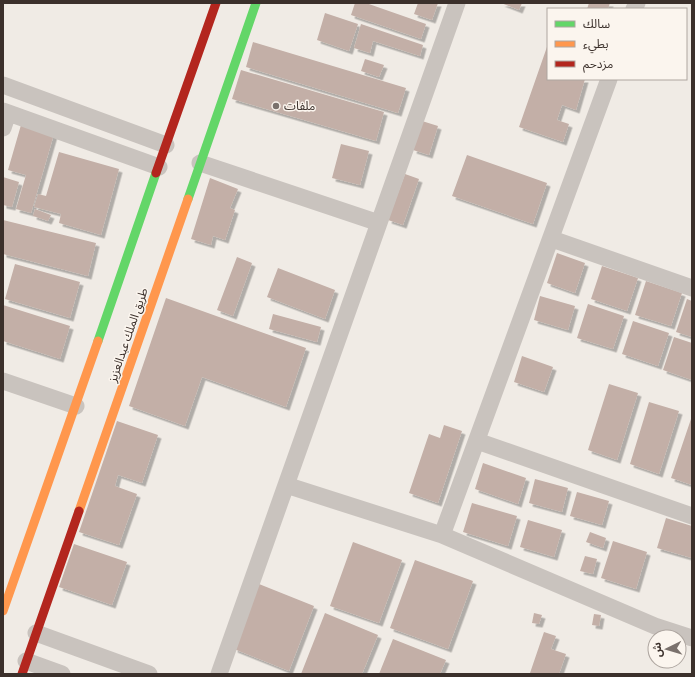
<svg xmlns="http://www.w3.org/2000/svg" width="695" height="677" font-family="'Alegreya Sans','Noto Sans Arabic',sans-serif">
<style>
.building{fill:#c3afa7;filter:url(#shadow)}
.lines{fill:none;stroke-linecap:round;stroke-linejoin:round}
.street{stroke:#c9c3be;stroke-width:17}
.fast{stroke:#63d668;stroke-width:9}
.slow{stroke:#ff974d;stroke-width:9}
.jam{stroke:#b3261e;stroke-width:9}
.poi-dot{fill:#7a716c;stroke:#fbf5ee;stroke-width:1.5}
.labels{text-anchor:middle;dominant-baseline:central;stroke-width:3;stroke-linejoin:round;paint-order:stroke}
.poi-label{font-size:12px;fill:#3b302b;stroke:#fbf5ee;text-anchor:start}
.street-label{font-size:12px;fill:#3b302b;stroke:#fbf5ee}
</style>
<defs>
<filter id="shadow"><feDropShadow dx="3.5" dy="3.5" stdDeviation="0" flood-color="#0004"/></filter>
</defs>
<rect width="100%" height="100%" fill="#f0ebe5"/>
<path class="building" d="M355,3H366L426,24L421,39L351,15Z
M418,3H438L432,20L414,14Z
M501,3H522L519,10Z
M589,3H610L608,9H587Z
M325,13L358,24L349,51L317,40Z
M361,24L423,45L420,56L373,41L370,53L354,48Z
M253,42L406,88L398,113L246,67Z
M548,44V79H585L576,110L562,105L557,120L569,124L563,142L519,127Z
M365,59L384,65L379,77L361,71Z
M241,70L384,112L376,141L232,99Z
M422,121L438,126L429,155L413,150Z
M21,125L54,134L31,213L16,209L26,175L8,170Z
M341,144L369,151L360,185L332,178Z
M59,152L119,169L101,235L59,223L61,214L34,207L38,194L46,196Z
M467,155L547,183L533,224L452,196Z
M405,174L419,179L403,225L388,220Z
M3,177L19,182L12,207L3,205Z
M210,178L238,189L230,208L235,210L225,240L213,236L211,245L191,239Z
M35,209L51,215L48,221L33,216Z
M3,220L96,243L88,276L3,254Z
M557,253L585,263L575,293L547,283Z
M237,257L252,263L233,316L217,310Z
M15,264L80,282L70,318L5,299Z
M602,266L638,278L627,311L591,299Z
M278,268L335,290L325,319L267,297Z
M646,281L682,293L671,326L635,315Z
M540,296L575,306L568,330L534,320Z
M166,298L306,348L286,407L202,377L185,426L129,406Z
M687,299L692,301V337L676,332Z
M588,304L624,316L613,349L577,338Z
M3,305L70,326L60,359L3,341Z
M273,314L321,327L317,342L269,329Z
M633,321L669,333L658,366L622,354Z
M674,337L692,343V380L663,370Z
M522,356L553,367L544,392L514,382Z
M609,384L638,393L617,460L588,450Z
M649,402L679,411L659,474L630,464Z
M692,416V485L671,478Z
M117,421L158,435L142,483L118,475L115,486L137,494L119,545L79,532Z
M444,425L462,431L438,503L409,493L429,434L440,438Z
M483,463L526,478L518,504L475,489Z
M535,479L568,488L562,512L529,503Z
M577,492L609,501L602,525L570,516Z
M472,503L517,516L508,546L463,532Z
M666,518L692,526V558L657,548Z
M528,520L562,530L554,557L520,547Z
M590,532L606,538L603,548L586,542Z
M613,541L647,552L636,589L601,578Z
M353,542L402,560L379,623L330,606Z
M74,544L127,562L112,605L59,587Z
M585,556L597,559L593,574L580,571Z
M415,560L473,581L448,649L390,628Z
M259,584L314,606L289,671L234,649Z
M325,613L378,635L362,674H301Z
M534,613L542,615L539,624L532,623Z
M594,614L601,615L599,626L592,625Z
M544,632L556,636L551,649L566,654L559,674L530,673Z
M393,639L446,660L440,674H379Z"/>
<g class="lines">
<path class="street" d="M634,9L637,3
M3,85L166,145
M3,111L159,167
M3,128L8,113
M200,163L379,223
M552,239L692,288
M3,381L76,406
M477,441L692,516
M286,485L442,535L609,79
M442,535L655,626L692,638
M36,633L149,674
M26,661L62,674
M219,674L457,3"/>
<path class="fast" d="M188,199L256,3
M98,341L156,173"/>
<path class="slow" d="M79,511L188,199
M3,611L98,341"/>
<path class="jam" d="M156,173L216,3
M22,674L79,511"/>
</g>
<circle class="poi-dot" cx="276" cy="106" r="4"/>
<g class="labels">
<g class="poi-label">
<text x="284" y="106">ملفات</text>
</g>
<g class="street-label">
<text transform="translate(128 335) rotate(-71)">طريق الملك عبدالعزيز</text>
</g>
</g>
<rect width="695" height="677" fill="none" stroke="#3b302b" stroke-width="8"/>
<rect x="547" y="8" width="140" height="72" fill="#fbf5ee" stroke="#aea6a0"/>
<rect x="555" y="21" width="20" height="6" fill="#63d668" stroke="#aea6a0"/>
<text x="583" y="28" font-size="12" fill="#3b302b">سالك</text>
<rect x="555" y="41" width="20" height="6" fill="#ff974d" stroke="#aea6a0"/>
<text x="583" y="48" font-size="12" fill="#3b302b">بطيء</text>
<rect x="555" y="61" width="20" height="6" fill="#b3261e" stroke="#aea6a0"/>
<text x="583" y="68" font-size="12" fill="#3b302b">مزدحم</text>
<g transform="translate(667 649) rotate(265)"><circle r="19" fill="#fbf5ee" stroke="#aea6a0"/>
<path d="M0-3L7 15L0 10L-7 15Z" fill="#7a716c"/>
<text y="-6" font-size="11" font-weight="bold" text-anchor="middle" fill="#3b302b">ش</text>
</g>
</svg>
